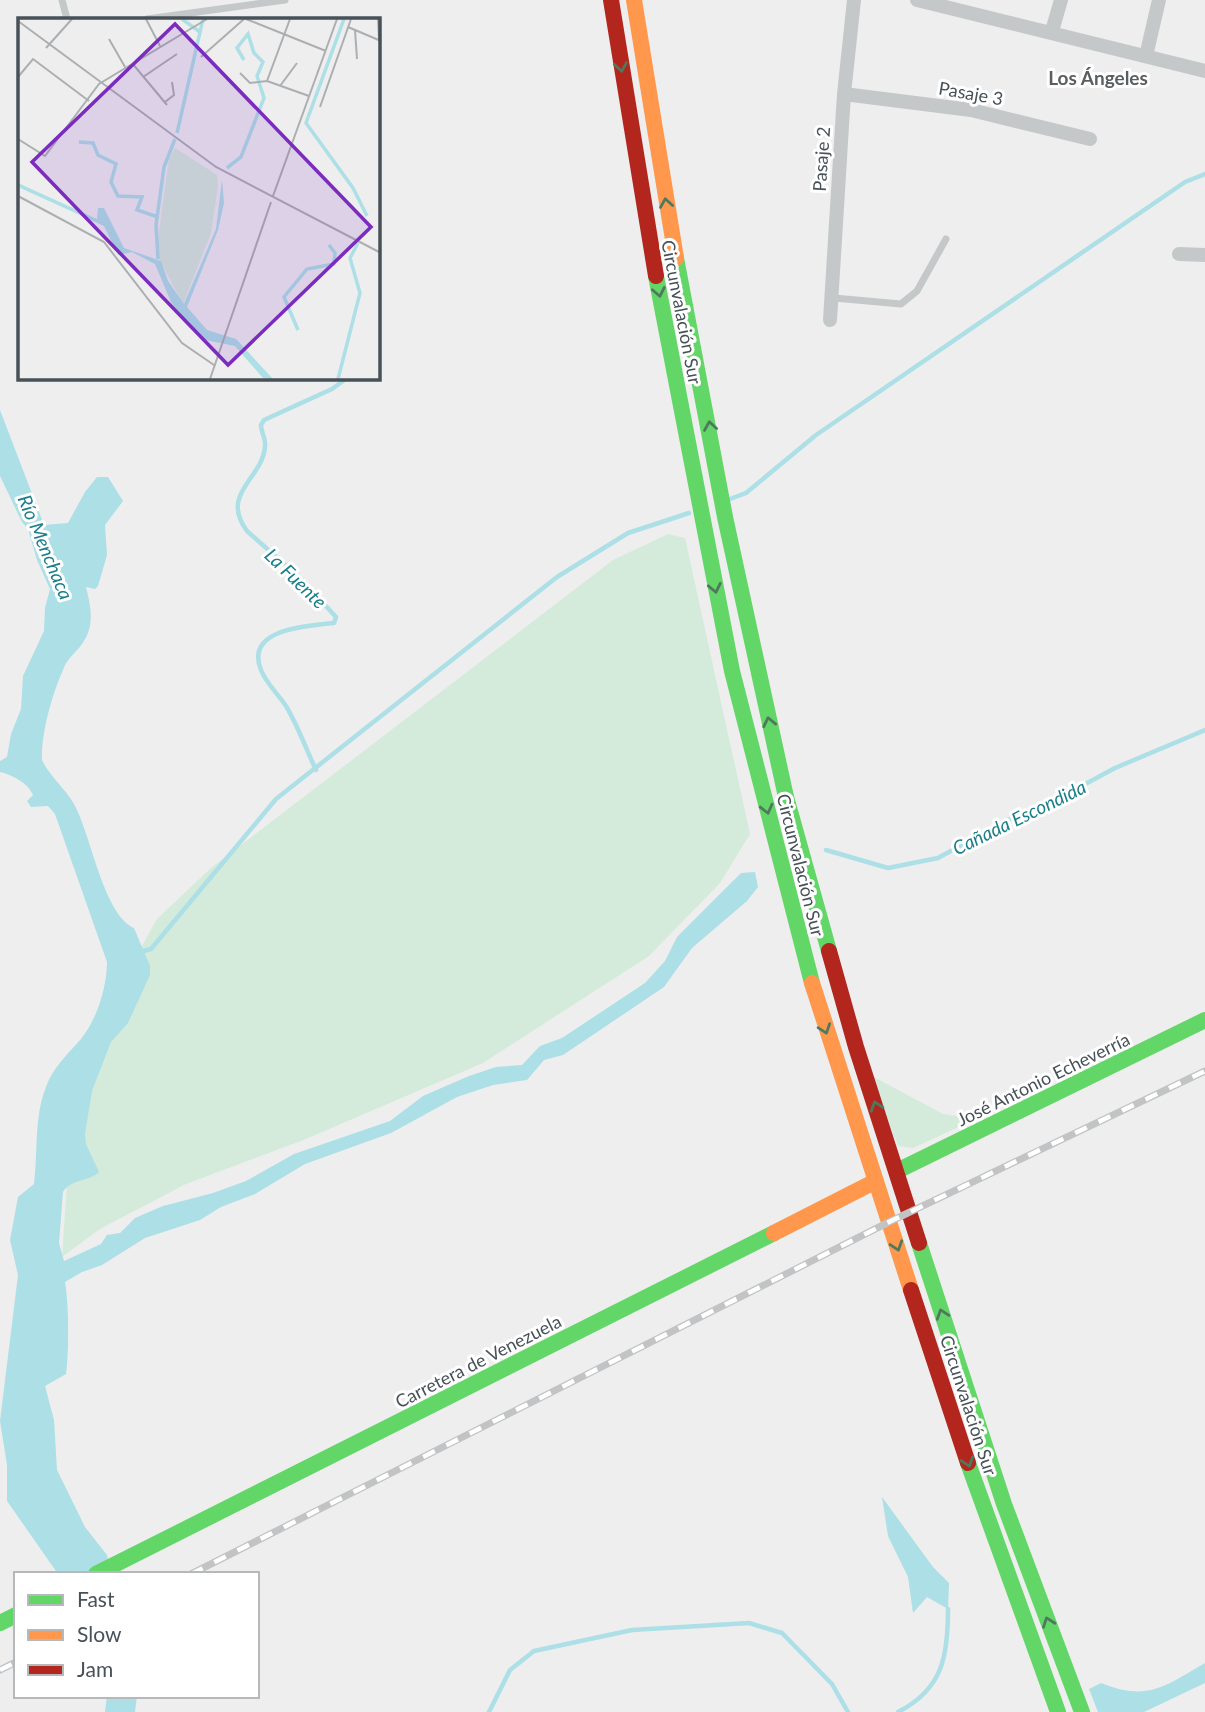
<svg xmlns="http://www.w3.org/2000/svg" width="1205" height="1712" font-family="Lato,sans-serif">
<style>
.green{fill:#d4ebdb}
.water{fill:#acdfe6}
.lines{fill:none;stroke-linecap:round;stroke-linejoin:round}
.stream{stroke:#acdfe6;stroke-width:4.5}
.lane{stroke:#c5c8c9;stroke-width:7}
.street{stroke:#c5c8c9;stroke-width:14}
.fast{stroke:#63d668;stroke-width:16}
.slow{stroke:#ff974d;stroke-width:16}
.jam{stroke:#b3261e;stroke-width:16}
.rail-casing{stroke:#c1c3c4;stroke-width:7}
.rail{stroke:#fff;stroke-width:4.5;stroke-dasharray:13;stroke-linecap:butt}
.oneway{stroke:#4f795d}
.labels{text-anchor:middle;dominant-baseline:central;stroke-width:6;stroke-linejoin:round;paint-order:stroke}
.street-label{font-size:18px;fill:#475158;stroke:#fff}
.neighbourhood-label{font-size:19px;font-weight:bold;fill:#5a5e61;stroke:#fff}
.water-label{font-size:19px;font-style:italic;fill:#1a7e8a;stroke:#fff}
.inset-river{fill:none;stroke:#acdfe6;stroke-width:3.5}
.inset-road{fill:none;stroke:#abafb2;stroke-width:2}
.view{fill:#7b2cbf;fill-opacity:0.15;stroke:#7b2cbf;stroke-width:3.5}
.inset-edge{fill:none;stroke:#475158;stroke-width:3.5}
</style>
<rect width="100%" height="100%" fill="#eee"/>
<path class="green" d="M668,534L685,538L750,834L720,883L649,956L483,1063L306,1139L186,1184L100,1229L62,1257L67,1184L95,1070L138,953L157,919L211,868L613,560Z
M872,1076L943,1114L976,1119L913,1148L898,1146Z"/>
<path class="water" d="M0,410L44,525L68,523L85,492L97,477H108L123,501L105,525L107,555L98,586L95,589L86,587C91,607 95,626 82,644C75,654 67,658 63,670C52,695 41,733 42,760C50,777 65,788 74,804C91,834 103,914 134,928L150,966V975L128,1023L111,1042L92,1091L85,1134L86,1144L99,1172C89,1182 72,1178 63,1192L59,1243L64,1261L101,1244L107,1235L120,1233L135,1218L163,1206L213,1193L246,1181L294,1154L390,1121L423,1096L469,1076L496,1067L522,1065L540,1046L562,1038L645,983L665,961L677,937L741,873L755,872L758,887L747,901L692,948L664,987L563,1055L544,1060L527,1080L493,1085L457,1097L391,1133L305,1164L255,1194L221,1207L200,1220L145,1238L102,1265L82,1272L65,1282C69,1305 69,1351 66,1374L45,1386L54,1420L57,1470L85,1527L107,1555L111,1574H58L7,1501V1465L0,1421L18,1275L10,1240L18,1197L34,1184C38,1152 34,1117 46,1087C53,1067 68,1054 81,1039C97,1019 107,987 107,962L55,814L48,806L31,807L27,801L33,795C28,783 13,775 0,772V761L7,757L11,734L21,709L23,676L44,631L45,608L50,589L37,560L28,529L22,522L0,476Z
M882,1497L933,1567L949,1583L948,1609L927,1597L913,1613L908,1577L888,1536Z
M1205,1663V1683L1144,1712H1098L1089,1689L1101,1683C1148,1702 1165,1686 1205,1663Z
M107,1696H137L135,1712H105Z"/>
<g class="lines">
<path class="stream" d="M730,499L746,493L816,435L1185,182L1205,174
M316,770C306,749 298,726 286,706C278,694 266,683 261,670C244,628 309,626 334,623L336,617L299,577L247,531C219,493 263,479 265,446C266,439 261,432 261,425L264,420L332,389L347,378
M826,850L888,868L938,858L1007,820L1028,815L1115,768L1205,730
M140,952L151,949L276,799L557,577L628,533L689,513
M489,1712L510,1670L534,1651L632,1630L749,1623L782,1633L832,1684L848,1712
M898,1712C943,1689 948,1656 948,1609"/>
<path class="lane" d="M62,0L67,19
M147,19L285,0
M834,298L901,304L917,291L946,239"/>
<path class="street" d="M917,0L1205,71
M1052,31L1061,0
M1146,56L1159,0
M844,94L971,110L1090,139
M1179,254L1205,255
M830,320L844,94L854,0"/>
<path class="fast" d="M676,258L725,517L786,797L829,951
M656,276L732,671L812,983
M897,1171L1205,1020
M919,1243L1004,1504L1082,1712
M968,1463L1058,1712
M96,1574L774,1233
M0,1623L16,1615"/>
<path class="slow" d="M634,0L676,258
M812,983L911,1290
M774,1233L876,1181"/>
<path class="jam" d="M611,0L656,276
M829,951L856,1047L919,1243
M911,1290L968,1463"/>
<g class="rail-casing">
<path id="rail" d="M191,1574L889,1222L1205,1071
M0,1670L16,1662"/>
</g>
<use href="#rail" class="rail"/>
</g>
<defs><path id="oneway-chevron" d="M-2-3.5L2.5 0L-2 3.5" fill="none" stroke-width="1.6" stroke-linecap="round" stroke-linejoin="round" transform="scale(1.75)"/></defs>
<g class="oneway">
<use href="#oneway-chevron" transform="translate(621 67) rotate(81)"/>
<use href="#oneway-chevron" transform="translate(666 203) rotate(-99)"/>
<use href="#oneway-chevron" transform="translate(659 292) rotate(79)"/>
<use href="#oneway-chevron" transform="translate(710 426) rotate(-99)"/>
<use href="#oneway-chevron" transform="translate(715 588) rotate(78)"/>
<use href="#oneway-chevron" transform="translate(769 722) rotate(-102)"/>
<use href="#oneway-chevron" transform="translate(767 809) rotate(76)"/>
<use href="#oneway-chevron" transform="translate(825 1029) rotate(71)"/>
<use href="#oneway-chevron" transform="translate(876 1106) rotate(-108)"/>
<use href="#oneway-chevron" transform="translate(897 1246) rotate(72)"/>
<use href="#oneway-chevron" transform="translate(942 1314) rotate(-108)"/>
<use href="#oneway-chevron" transform="translate(968 1462) rotate(72)"/>
<use href="#oneway-chevron" transform="translate(1048 1622) rotate(-110)"/>
</g>
<g class="labels">
<g class="street-label">
<text transform="translate(971 93) rotate(10)">Pasaje 3</text>
<text transform="translate(821 159) rotate(-86)">Pasaje 2</text>
<text transform="translate(682 312) rotate(79)">Circunvalación Sur</text>
<text transform="translate(801 865) rotate(76)">Circunvalación Sur</text>
<text transform="translate(1043 1079) rotate(-26)">José Antonio Echeverría</text>
<text transform="translate(478 1361) rotate(-27)">Carretera de Venezuela</text>
<text transform="translate(969 1405) rotate(72)">Circunvalación Sur</text>
</g>
<g class="neighbourhood-label">
<text x="1098" y="77">Los Ángeles</text>
</g>
<g class="water-label">
<text transform="translate(46 547) rotate(67)">Río Menchaca</text>
<text transform="translate(296 578) rotate(44)">La Fuente</text>
<text transform="translate(1019 817) rotate(-26)">Cañada Escondida</text>
</g>
</g>
<g transform="translate(18 18)">
<rect width="362" height="362" fill="#eee"/>
<path d="M157,130L199,157L200,167L193,215L165,286L138,235L151,141Z" fill="#d4ebdb"/>
<path d="M204,162L206,185L200,212L169,289L189,312L218,321L255,361L245,360L217,328L187,322L176,313L153,284L137,246L114,234L100,237L86,208L0,169V165L79,201L80,190H86L106,230L143,243L150,263L166,286L198,211Z" fill="#acdfe6"/>
<path class="inset-river" d="M164,1L182,14M326,1L288,105L335,170L349,198M159,115L185,1M61,124L75,125L80,137L98,146L93,164L100,178L124,179L119,192L140,199M209,150L223,139L246,80L239,58L245,44L236,35L230,16L219,30L226,42M140,241L138,207L146,149L157,121M280,312L266,279L289,251L316,246L317,235L311,227M320,361L342,275L332,240L340,225"/>
<path class="inset-road" d="M128,1L142,28M228,1L308,33M360,1L361,22M0,3L198,149L363,235M330,9L363,23M337,12L339,41M91,21L107,49M28,30L54,1M183,39L226,1M114,45L149,87M222,55L232,65L249,63M0,59L15,41L71,83M125,59L159,36M249,63L272,1M249,63L291,78M262,68L279,45M147,84L156,77L154,64M302,89L333,1M0,121L27,138L81,66L189,1M0,178L86,224L164,325L196,347M255,178L319,1M192,361L253,184"/>
<path class="view" d="M157,6L353,209L210,347L14,144Z"/>
<rect width="362" height="362" class="inset-edge"/>
</g>
<rect x="14" y="1572" width="245" height="126" fill="#ffffff" stroke="#b5b9bc" stroke-width="2"/>
<rect x="28" y="1595" width="35" height="10" fill="#63d668" stroke="#b5b9bc" stroke-width="2"/>
<text x="77" y="1607" font-size="21" fill="#475158">Fast</text>
<rect x="28" y="1630" width="35" height="10" fill="#ff974d" stroke="#b5b9bc" stroke-width="2"/>
<text x="77" y="1642" font-size="21" fill="#475158">Slow</text>
<rect x="28" y="1665" width="35" height="10" fill="#b3261e" stroke="#b5b9bc" stroke-width="2"/>
<text x="77" y="1677" font-size="21" fill="#475158">Jam</text>
</svg>
